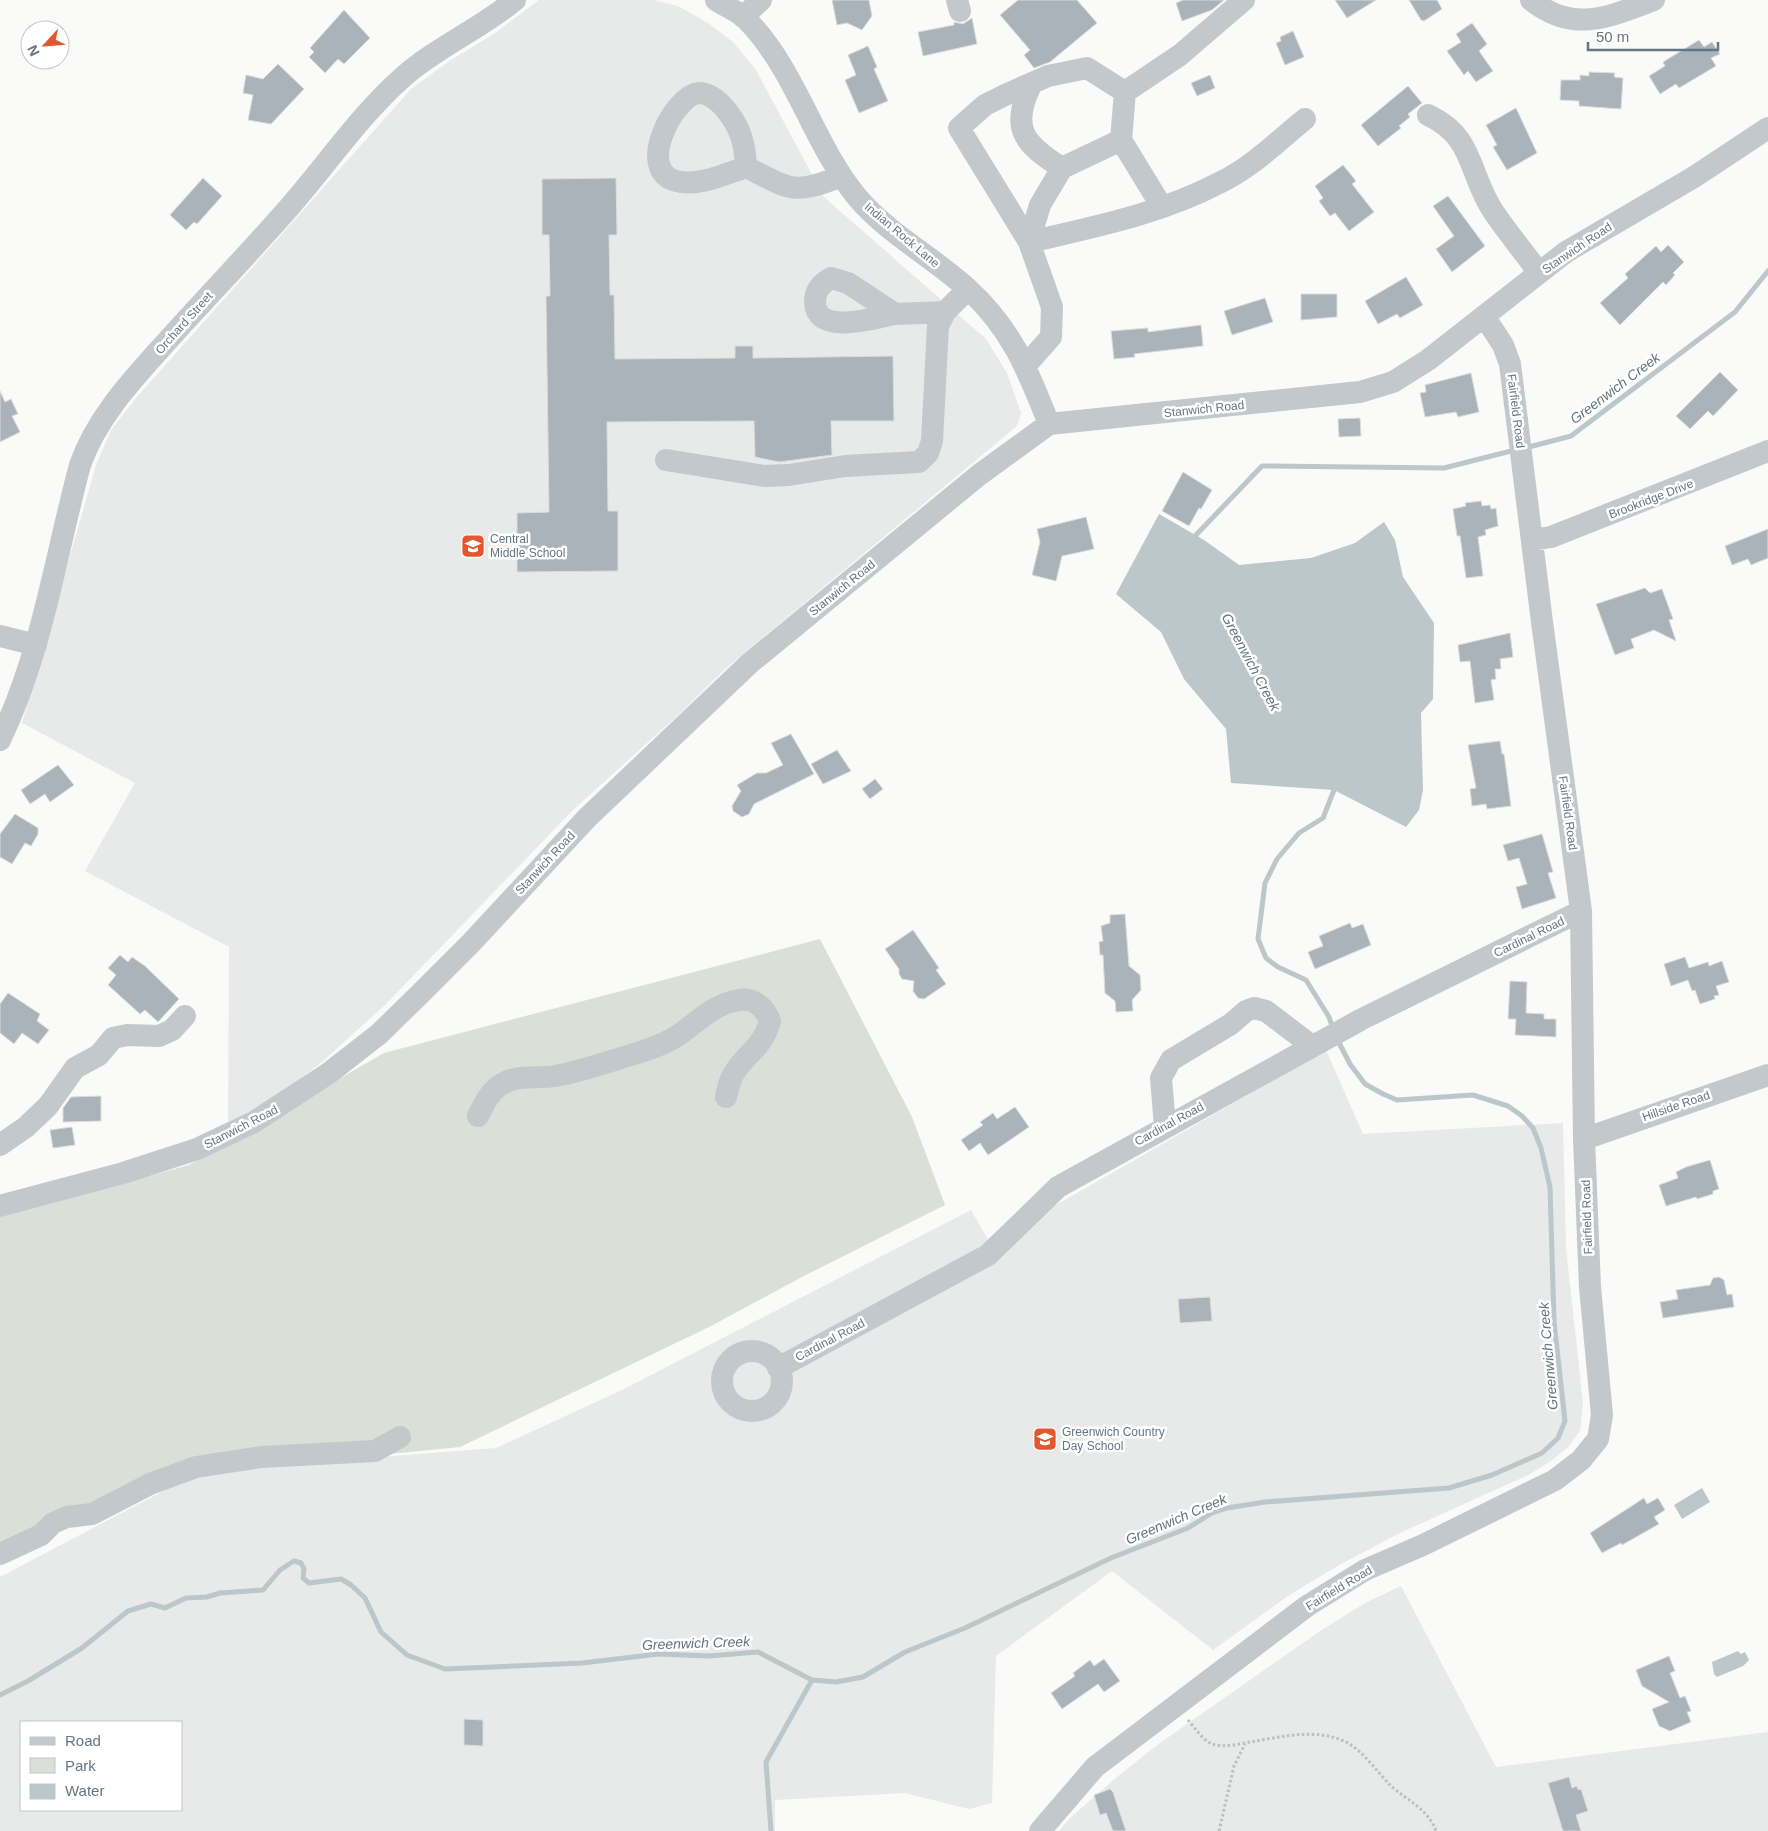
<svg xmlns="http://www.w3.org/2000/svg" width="1768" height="1831" font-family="Helvetica,sans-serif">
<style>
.built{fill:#e8e9e9;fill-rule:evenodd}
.green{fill:#dadfd7}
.water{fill:#bbc7cb}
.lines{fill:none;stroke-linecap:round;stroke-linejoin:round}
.stream{stroke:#bbc7cb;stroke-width:5}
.building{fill:#aab3b9;stroke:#dcdcda}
.path{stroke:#bbbfc2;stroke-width:3;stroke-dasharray:2.5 2.5;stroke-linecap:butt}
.minor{stroke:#c3c8cc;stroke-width:22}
.labels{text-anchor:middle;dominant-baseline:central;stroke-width:5;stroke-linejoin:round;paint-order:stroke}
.street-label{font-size:12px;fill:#657683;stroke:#fff}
.poi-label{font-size:12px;fill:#657683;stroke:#fff;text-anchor:start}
.water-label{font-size:14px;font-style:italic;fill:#60757c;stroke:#fff}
</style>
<rect width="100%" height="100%" fill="#fafaf8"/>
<path class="built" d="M539,0H654L678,6L708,23L733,42L756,70L824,197L986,339L1007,373L1021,413L1017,426L724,670L676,717L574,809L385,1005L323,1061L281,1094L228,1126L229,947L85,871L135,783L22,723L96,465L111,430L136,398L411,89L448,62L495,33Z
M1326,1050L1363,1134L1563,1123L1566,1248L1583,1403L1580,1431L1568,1447L1551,1461L1528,1475L1400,1533L1339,1565L1288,1596L1213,1650L1112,1571L996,1656L992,1803L969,1809L905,1793L775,1800V1831H0V1577L190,1477L263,1466L496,1448L622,1390L971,1210L990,1243ZM21,1722H181V1810H21Z
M1401,1586L1496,1767L1768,1732V1831H1059L1069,1819L1118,1776L1160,1743L1320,1631L1365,1603Z"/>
<path class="green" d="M820,939L912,1117L945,1205L802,1277L709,1327L460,1447L188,1474L0,1557V1217L189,1165L384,1053Z"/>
<path class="water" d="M1159,514L1204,540L1239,565L1311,558L1355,543L1384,522L1395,540L1403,577L1434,623L1433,699L1421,713L1423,790L1419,810L1406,827L1334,790L1231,783L1226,729L1184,679L1161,632L1116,594Z
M1702,1488L1710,1502L1682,1519L1674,1505Z
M1738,1651L1741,1654L1745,1652L1749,1660L1743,1666L1717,1677L1714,1674L1712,1662Z"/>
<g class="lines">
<path class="stream" d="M1525,448L1571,436L1735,312L1768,271
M1196,541V535L1262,466L1444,468L1515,450
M1331,785L1334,790L1323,818L1299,833L1277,859L1265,883L1258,939L1266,958L1278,967L1306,980L1329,1017L1333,1029
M0,1695L28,1681L82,1648L128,1611L151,1604L165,1608L186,1598L207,1597L220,1593L263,1590L280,1570L294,1561L301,1563L304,1569L303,1578L309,1583L341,1579L351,1585L365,1598L381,1632L407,1655L445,1669L582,1663L659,1654L709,1656L758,1652L812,1680L836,1682L863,1677L905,1652L965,1628L1111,1558L1188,1528L1212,1513L1227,1508L1265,1502L1449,1488L1492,1475L1542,1453L1558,1438L1565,1421L1554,1321L1550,1187L1541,1148L1533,1128L1522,1116L1508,1106L1473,1095L1397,1100L1383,1094L1365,1084L1350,1064L1337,1039
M771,1831L766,1762L812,1680"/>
</g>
<path class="building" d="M832,0H869L872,16L862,30L847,23L837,25Z
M1018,0H1077L1097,23L1050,62L1034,68L1024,55L1030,50L1000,15Z
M1183,0H1224L1212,10L1182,21L1176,3Z
M1335,0H1376L1347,18Z
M1409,0H1437L1442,9L1424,21L1421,20Z
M344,10L370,38L344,64L338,59L325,73L309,57L314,52L310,48Z
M972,18L977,44L923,56L918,32L954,25V22L963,24Z
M1472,23L1487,44L1479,51L1493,71L1476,82L1468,71L1464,75L1447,51L1461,42L1456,34Z
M1293,31L1304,57L1285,65L1276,43L1281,41L1280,37Z
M1699,40L1704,47L1712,42L1720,54L1711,58L1716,66L1679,88L1676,84L1660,94L1649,76L1665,66L1663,62Z
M868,46L877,67L874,69L888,101L859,113L845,80L856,75L848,55Z
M278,64L304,89L271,124L248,120L253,95L243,93L246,75L263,79Z
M1589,72L1615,73L1614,77L1623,78L1621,109L1579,106V101L1560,100L1561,80H1580V75L1589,76Z
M1210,75L1215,88L1197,96L1191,83Z
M1408,86L1422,103L1408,114L1410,117L1399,126L1401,128L1378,146L1361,125Z
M1516,108L1537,153L1507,170L1493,147L1497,145L1486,125Z
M1343,165L1356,181L1352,184L1374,212L1349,231L1335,213L1330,216L1319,201L1323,198L1315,186Z
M203,178L222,196L197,224L194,222L186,230L170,215Z
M616,178L617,235H609L610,295H614L615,359L735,358V346H753V358L893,356L894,421H831L832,455L779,462L755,457L754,421L607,422L608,511H618V571L517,572V513L549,512L546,296H550L549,235H542V179Z
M1448,196L1485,246L1452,272L1436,249L1454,236L1433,206Z
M1668,245L1684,262L1673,273L1675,275L1666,285L1663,282L1620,325L1600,303L1628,278L1625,274L1656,246L1661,252Z
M1406,277L1423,305L1400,318L1397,314L1378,324L1365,301Z
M1301,294H1337V317L1301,320Z
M1265,298L1273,322L1232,335L1224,311Z
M1201,325L1203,346L1134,354L1135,357L1114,359L1111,331L1148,328V332Z
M1720,372L1738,390L1713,416L1708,411L1690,429L1676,416Z
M1471,373L1479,412L1458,417L1456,412L1425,417L1420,393L1426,392L1425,385Z
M0,391L5,402L11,399L18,414L12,416L20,432L0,442Z
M1360,418L1361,436L1339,437L1338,419Z
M1183,472L1212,490L1201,509L1199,508L1189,526L1162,511Z
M1481,501L1482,506L1490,505L1491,509L1496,508L1498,526L1485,530L1486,535L1478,537L1483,576L1466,578L1460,536H1457L1453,509L1466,506L1465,503Z
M1086,517L1094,549L1062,556L1056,581L1032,575L1040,542L1037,529Z
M1768,529V558L1751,565L1748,559L1732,565L1725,546Z
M1645,588L1650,593L1662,589L1673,619L1669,620L1676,641L1654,630L1631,639L1634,648L1615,655L1596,604Z
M1510,633L1513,657L1500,659L1501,669H1495L1496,679L1491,680L1494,700L1475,703L1470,661L1460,662L1458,645Z
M791,734L814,774L754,804L749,814L742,817L733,811L732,806L741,791L737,785L757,773H766L783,765L771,743Z
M1500,741L1502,754H1504L1511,806L1487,809L1486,804L1472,806L1470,789L1476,788L1468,745Z
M837,750L851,771L823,784L811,764Z
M58,765L74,785L50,802L45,794L30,804L21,790Z
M875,779L883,789L870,799L862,789Z
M15,814L38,828V834L31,846L25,843L12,864L0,857V834Z
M1542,834L1553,872L1548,873L1556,898L1522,909L1516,887L1527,884L1519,858L1508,861L1503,845Z
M1125,914L1129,966L1140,975L1141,990L1132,1000L1133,1011L1116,1012L1115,1001L1105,993L1103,955H1100L1099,942L1103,941L1101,926L1110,923V915Z
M1350,923L1352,928L1363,924L1371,945L1315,969L1308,952L1323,946L1319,936Z
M913,930L939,968L936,970L946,984L924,999L918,998L913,991L914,981L902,979L899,974V969L885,949Z
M120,955L128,962L132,957L145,966L179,999L158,1022L145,1010L140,1014L108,985L116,975L108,968Z
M1685,957L1689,968L1708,962L1709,966L1722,961L1729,982L1716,986L1719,995L1714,996L1715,999L1700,1004L1695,990L1692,991L1688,980L1671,986L1664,964Z
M1510,981L1527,982L1526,1013L1544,1014V1019H1556V1037L1515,1035L1516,1019H1508Z
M8,993L40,1014L37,1021L49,1030L38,1044L22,1033L14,1044L0,1033V1004Z
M101,1096V1121L63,1122V1108L71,1097Z
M1015,1107L1029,1127L988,1155L980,1143L969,1151L961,1140L983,1125L980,1122L993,1113L997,1119Z
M72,1127L75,1145L53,1148L50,1130Z
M1710,1160L1719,1189L1713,1191V1194L1697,1199L1696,1197L1666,1206L1659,1185L1678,1178L1676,1172L1686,1167Z
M1719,1277L1724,1280L1727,1295L1732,1294L1734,1307L1663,1318L1660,1302L1678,1299L1676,1290L1710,1285L1713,1278Z
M1210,1297L1212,1321L1180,1323L1178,1299Z
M1644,1498L1647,1504L1658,1498L1665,1510L1654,1517L1659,1524L1622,1545L1621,1543L1602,1553L1590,1533Z
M1669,1656L1675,1671L1670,1673L1680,1698L1685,1696L1691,1711L1687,1712L1691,1722L1670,1731L1659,1726L1652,1709L1669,1702L1642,1686L1636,1670Z
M1104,1659L1120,1681L1104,1692L1098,1684L1062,1709L1051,1693L1075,1676L1073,1673L1090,1660L1094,1666Z
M464,1719L483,1720V1746L464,1745Z
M1569,1777L1572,1788L1577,1786L1578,1790L1581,1789L1588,1811L1576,1815L1581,1831H1563L1548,1783Z
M1110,1789L1113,1792L1126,1831H1113L1106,1813L1100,1815L1094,1795Z"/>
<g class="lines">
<path class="path" d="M1188,1720C1194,1727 1203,1740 1212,1744C1223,1748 1239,1744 1250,1742C1281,1737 1314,1728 1344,1741C1363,1750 1377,1772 1391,1786C1408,1801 1428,1809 1436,1831
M1219,1831L1234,1766L1245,1744"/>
<path class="minor" d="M716,0C725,6 737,11 745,18C796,69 812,142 857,197C888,234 933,257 968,289C1012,329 1028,371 1049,424
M957,0L960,11
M1531,0C1574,34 1608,17 1654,0
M743,17L761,0
M1032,83C1009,128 1024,144 1062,168
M1125,92L1087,68L1048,76L1005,95L985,105L959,128L1029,242C1093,227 1160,214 1219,183C1251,168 1278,141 1305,119
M1428,115C1475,137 1468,173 1493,211C1507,232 1524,252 1539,273
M1121,140L1162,207
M746,167C745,144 741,129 727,111C721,103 710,93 699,93C674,95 635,170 676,181C697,187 726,174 746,167C790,189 793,196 841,176
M895,314C876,317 816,337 815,302C815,290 821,284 831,278L848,283L895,314L945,312
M1026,365L1051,337L1052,307L1029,242L1040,205L1062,168L1121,140L1125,92L1180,55L1244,0
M666,460L764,476L789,475L845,466L919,462L928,453L932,441L938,326L945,312L968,289
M1532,540L1551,537L1768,451
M0,636L36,645
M0,740C42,653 55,558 80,465C97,416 135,377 169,339C208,296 248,254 286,211C325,167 359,116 403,77C437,47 480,29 515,0
M478,1116C484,1104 490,1091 502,1084C519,1074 537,1079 555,1076C580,1072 607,1062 631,1055C647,1050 663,1045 677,1036C697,1023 713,1004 739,1000C754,997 765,1008 770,1021C762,1048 750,1050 736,1070C730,1078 728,1087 726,1097
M1165,1127L1161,1078L1171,1060L1231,1024L1246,1011L1254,1008L1266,1011L1312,1046
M1584,1139L1768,1075
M0,1145L26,1127L48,1106L75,1068L99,1055L113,1038L127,1035L159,1036L172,1030L185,1016
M0,1206L123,1173L197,1149L254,1122L329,1073L379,1034L419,995L471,943L587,818L750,663L979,475L1049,424L1360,392L1393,382L1428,360L1566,252L1694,177L1768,128
M722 1381a30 30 0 1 1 60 0a30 30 0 1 1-60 0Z
M778,1368L988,1255L1058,1187L1362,1019L1581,911
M0,1554L41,1535L53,1523L67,1517L92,1514L150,1484L196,1467L261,1457L375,1451L400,1437
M1040,1831L1095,1767L1307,1606L1365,1570L1423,1545L1555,1480L1581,1460L1598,1439L1602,1415L1590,1287L1584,1139L1581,911L1542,622L1510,364L1503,345L1484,316"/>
</g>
<defs>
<g id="school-square" transform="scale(1.25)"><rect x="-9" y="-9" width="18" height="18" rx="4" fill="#e4572e" stroke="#fff"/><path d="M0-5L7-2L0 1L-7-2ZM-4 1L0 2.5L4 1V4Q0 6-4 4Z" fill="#fff"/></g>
</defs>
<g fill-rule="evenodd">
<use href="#school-square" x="473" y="546"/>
<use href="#school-square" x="1045" y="1439"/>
</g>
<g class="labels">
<g class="street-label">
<text transform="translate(902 235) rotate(40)">Indian Rock Lane</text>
<text transform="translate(1577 248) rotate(-34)">Stanwich Road</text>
<text transform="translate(184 323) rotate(-48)">Orchard Street</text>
<text transform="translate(1204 409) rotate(-6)">Stanwich Road</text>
<text transform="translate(1516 411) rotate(83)">Fairfield Road</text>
<text transform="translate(1651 499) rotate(-21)">Brookridge Drive</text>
<text transform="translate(842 588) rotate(-39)">Stanwich Road</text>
<text transform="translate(1568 813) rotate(82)">Fairfield Road</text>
<text transform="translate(545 863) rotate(-47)">Stanwich Road</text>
<text transform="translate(1529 937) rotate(-26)">Cardinal Road</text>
<text transform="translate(1676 1106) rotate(-19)">Hillside Road</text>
<text transform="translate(1169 1124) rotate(-29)">Cardinal Road</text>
<text transform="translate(241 1127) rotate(-27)">Stanwich Road</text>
<text transform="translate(1587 1217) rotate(-92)">Fairfield Road</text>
<text transform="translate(830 1340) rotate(-28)">Cardinal Road</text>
<text transform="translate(1339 1588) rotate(-31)">Fairfield Road</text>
</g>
<g class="poi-label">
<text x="490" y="539">Central<tspan x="490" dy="14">Middle School</tspan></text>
<text x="1062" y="1432">Greenwich Country<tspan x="1062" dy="14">Day School</tspan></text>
</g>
<g class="water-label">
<text transform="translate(1615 388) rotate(-37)">Greenwich Creek</text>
<text transform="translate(1251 662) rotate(62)">Greenwich Creek</text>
<text transform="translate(1548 1356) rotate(-95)">Greenwich Creek</text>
<text transform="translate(1176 1519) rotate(-23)">Greenwich Creek</text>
<text transform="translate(696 1643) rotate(-2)">Greenwich Creek</text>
</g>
</g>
<rect x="20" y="1721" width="162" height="90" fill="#ffffff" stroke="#c1c8cd"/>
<rect x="30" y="1737" width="25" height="8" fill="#c3c8cc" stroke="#c1c8cd"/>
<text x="65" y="1746" font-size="15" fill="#657683">Road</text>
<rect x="30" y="1758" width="25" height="15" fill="#dadfd7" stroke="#c1c8cd"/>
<text x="65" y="1771" font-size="15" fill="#657683">Park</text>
<rect x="30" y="1784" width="25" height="15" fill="#bbc7cb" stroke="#c1c8cd"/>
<text x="65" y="1796" font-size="15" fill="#657683">Water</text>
<g transform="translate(45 45) rotate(244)"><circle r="24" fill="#ffffff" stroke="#c1c8cd"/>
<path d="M0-4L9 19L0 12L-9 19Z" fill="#e4572e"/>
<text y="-8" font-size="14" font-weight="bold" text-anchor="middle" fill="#657683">N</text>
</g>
<path d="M1588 42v8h130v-8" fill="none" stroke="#657683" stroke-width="2.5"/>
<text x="1596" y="42" font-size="15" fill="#657683" stroke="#ffffff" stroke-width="4" paint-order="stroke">50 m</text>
</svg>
